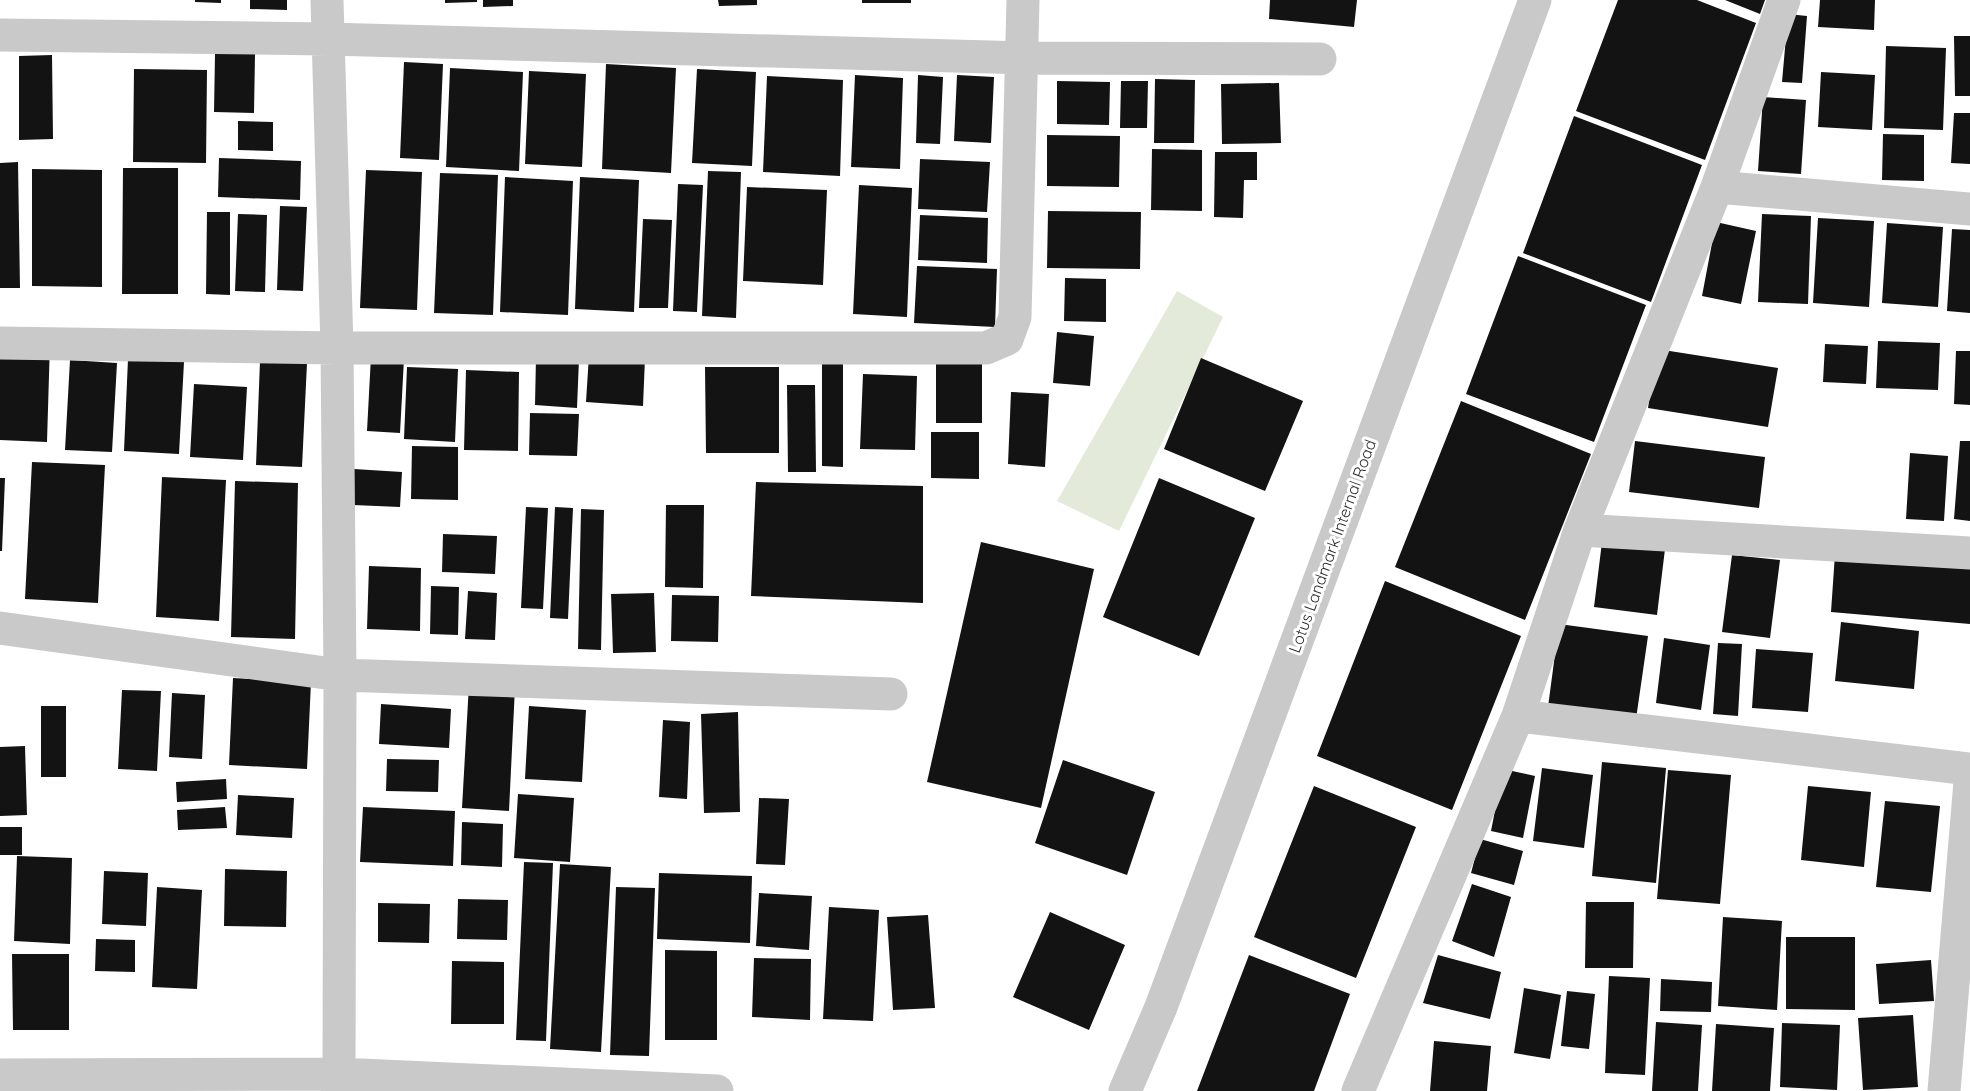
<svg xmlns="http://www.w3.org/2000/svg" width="1970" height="1091" font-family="Quicksand,sans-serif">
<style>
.pitch{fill:#e4ead9}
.building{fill:#131313}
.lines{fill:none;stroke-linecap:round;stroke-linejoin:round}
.street{stroke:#c9c9c9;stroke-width:33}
.labels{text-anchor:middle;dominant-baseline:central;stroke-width:6;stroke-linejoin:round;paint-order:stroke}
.street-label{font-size:16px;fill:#2c2c2c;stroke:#fff}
</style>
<rect width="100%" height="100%" fill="#fff"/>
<path class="pitch" d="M1177,291L1223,317L1119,531L1057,501Z"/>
<path class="building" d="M195,0H221V3L195,2Z
M250,0H287V10L250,9Z
M445,0H477V2L445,3Z
M483,0H513V6L483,7Z
M718,0H757V5L719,6Z
M862,0H911V3H862Z
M1270,0H1357L1354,27L1269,19Z
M1618,0H1697L1756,23L1705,160L1576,111Z
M1725,0H1765L1760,14Z
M1820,0H1875L1874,30L1818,27Z
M1788,14L1807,16L1802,83L1782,82Z
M1954,36H1970V96H1955Z
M1886,46L1946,48L1943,130L1884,128Z
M215,54H255L254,113L214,112Z
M52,55L53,139L19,140V56Z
M404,62L443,64L439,160L400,158Z
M606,64L676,68L671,173L602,169Z
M450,68L523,72L519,171L446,167Z
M134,69L207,70L206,163L133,162Z
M697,69L756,72L752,166L692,163Z
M529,71L586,74L582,167L525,164Z
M1821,72L1875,75L1872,130L1818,127Z
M855,75L903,78L900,169L851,167Z
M918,75L943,77L940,144L916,143Z
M957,75L994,77L991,143L954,141Z
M767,76L843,80L840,176L763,172Z
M1155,79L1195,80L1194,143H1154Z
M1057,81L1110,82L1109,125L1057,124Z
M1121,81H1148L1147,128H1120Z
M1279,83L1281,143L1222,144L1221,84Z
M1763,97L1806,100L1801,174L1758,171Z
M1954,113H1970V164L1951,163Z
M1574,116L1702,165L1651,302L1523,253Z
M238,121L273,122V151L238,150Z
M1883,134L1924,135V181L1882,180Z
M1047,135L1120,136L1119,187L1047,186Z
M1152,149L1202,150V211L1151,210Z
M1215,152H1257V180H1244L1243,218L1214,217Z
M219,158L301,161L300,200L218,197Z
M920,159L990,162L987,212L918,209Z
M18,162L20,288H0V163Z
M123,168H178V294H122Z
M32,169L102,170V287L32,286Z
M366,170L422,172L417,310L360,308Z
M708,171L741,172L736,318L702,316Z
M440,173L498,175L493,315L434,313Z
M505,177L573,181L568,315L500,312Z
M580,177L639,180L634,312L575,309Z
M678,184L703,185L697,312L673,311Z
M859,185L912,188L907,317L853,314Z
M747,187L827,190L823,285L743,281Z
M280,206L307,207L303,291L277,290Z
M1048,211L1141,212L1140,269L1047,268Z
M207,212H230V295L206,294Z
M238,214L267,215L265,292L235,291Z
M1762,214L1811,216L1808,304L1758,302Z
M920,215L988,218L987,263L918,260Z
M1818,218L1874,221L1869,307L1813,303Z
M643,219L672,220L668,308H639Z
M1716,222L1756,231L1741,304L1702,296Z
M1887,223L1943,227L1938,307L1882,303Z
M1952,229L1970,230V313L1947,311Z
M1518,256L1646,305L1594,442L1466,394Z
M917,266L997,269L995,327L914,323Z
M1065,278L1106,279V322L1064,321Z
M1057,332L1094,336L1090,386L1053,383Z
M0,341L50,342L47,442L0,440Z
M1878,341L1940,343L1938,390L1876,388Z
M1825,344L1868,346L1866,384L1823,382Z
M1657,349L1778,368L1768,427L1648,408Z
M1956,351H1970V405L1954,404Z
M589,355L645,358L643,406L586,402Z
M371,356L404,359L400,433L367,431Z
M536,357L579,359L577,408L535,405Z
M1201,358L1303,401L1265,491L1164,449Z
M128,359L184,362L179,454L124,451Z
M70,360L117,363L112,452L65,450Z
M260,361L307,363L302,467L256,465Z
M822,361H843V467L822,466Z
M936,361L982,362V423H936Z
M407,367L458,369L455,442L404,439Z
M705,367H779V453H706Z
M466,370L519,372L518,451L464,450Z
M863,374L917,376L915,450L860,449Z
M194,384L247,387L243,460L190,457Z
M787,385H815L816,472H788Z
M1011,392L1049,394L1045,467L1008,464Z
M1461,401L1591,454L1525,620L1395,567Z
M530,413L579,414L577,456L529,455Z
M931,432H979V479L931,478Z
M1635,441L1765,457L1759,508L1629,492Z
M1960,441H1970V521L1954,519Z
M412,446L458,447V500L411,499Z
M1910,453L1948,456L1944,521L1906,519Z
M32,462L105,465L98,603L25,599Z
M354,469L402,472L400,507L353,505Z
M162,477L226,480L219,621L156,617Z
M0,478H5L2,551H0Z
M1159,478L1255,518L1199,656L1103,617Z
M235,481L298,483L295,639L231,637Z
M756,482L923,486V603L751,596Z
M666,505H704L703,588L665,587Z
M526,507L548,508L543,609L521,608Z
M555,507L573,508L568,619L550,618Z
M581,509L604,510L601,650L578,649Z
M443,534L497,536L495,574L442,572Z
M981,542L1094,569L1041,808L927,782Z
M1602,542L1665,549L1657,615L1594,607Z
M1835,554L1970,566V624L1831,612Z
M1732,555L1780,560L1770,638L1722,632Z
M369,566L421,568L420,631L367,629Z
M1385,581L1521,636L1452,810L1317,756Z
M431,586L459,587L458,635L430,634Z
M468,591L497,593L495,640L465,639Z
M654,593L656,652L613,653L611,594Z
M672,595L719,596L718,642L671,641Z
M1841,622L1919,631L1914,689L1835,681Z
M1559,624L1648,636L1636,719L1548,707Z
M1664,638L1710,645L1701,710L1656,703Z
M1718,643L1742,644L1738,716L1713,714Z
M1756,649L1813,653L1808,712L1752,708Z
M233,678L311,682L307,769L229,765Z
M469,684L515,687L509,811L462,808Z
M122,690L161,691L157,771L118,769Z
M172,693L205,695L202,759L169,757Z
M381,704L451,709L449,748L379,744Z
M41,706H66V777H41Z
M529,706L586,710L582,782L525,779Z
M738,712L740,812L704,813L701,714Z
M663,720L690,722L687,799L659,797Z
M25,746L27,815L0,816V747Z
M387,759L439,760L438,792L386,791Z
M1063,760L1155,792L1127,875L1035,843Z
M1602,762L1666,768L1656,883L1592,876Z
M1542,768L1593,775L1584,848L1533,841Z
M1503,769L1535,776L1523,838L1491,831Z
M1668,770L1731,775L1720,904L1657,899Z
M226,779L227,799L177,802L176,782Z
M1314,786L1416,827L1356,978L1254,937Z
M1808,786L1871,792L1864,867L1801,860Z
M518,794L574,798L570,862L514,858Z
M238,795L294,798L292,838L236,835Z
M759,798L789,799L785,865L756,864Z
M1885,801L1940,806L1931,892L1876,887Z
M225,807L227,828L178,830L177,810Z
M363,807L455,811L453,866L360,862Z
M462,822L503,824L502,867L461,865Z
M0,827H22V855H0Z
M1480,839L1523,851L1514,885L1471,873Z
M17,856L72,858L70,944L14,941Z
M524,862L553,863L546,1041L516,1040Z
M560,864L611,867L601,1052L550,1049Z
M225,869L287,871L286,927L224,926Z
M104,871L148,873L146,926L102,924Z
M659,873L752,876L750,943L657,939Z
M1472,884L1511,897L1494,957L1452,941Z
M157,887L202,890L197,989L152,987Z
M616,887L655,888L649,1056L610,1055Z
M759,893L812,896L809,950L756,946Z
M458,899L508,900L507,940L457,939Z
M1586,902H1634L1633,968H1585Z
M378,903L430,904L429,943L378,942Z
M829,907L879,910L873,1021L823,1019Z
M1050,912L1125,945L1089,1030L1013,997Z
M928,915L935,1008L893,1010L887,917Z
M1723,917L1782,921L1777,1010L1718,1006Z
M1786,937H1855V1010L1786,1009Z
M96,939L135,940V972L95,971Z
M665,950L717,951V1040H665Z
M12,954H69V1030H13Z
M1249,955L1350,994L1314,1091H1197Z
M1438,955L1501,972L1490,1019L1423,1003Z
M754,958L811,959L810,1020L752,1017Z
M1931,960L1934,1001L1879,1004L1876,964Z
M452,961L504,962V1024H451Z
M1609,976L1650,978L1645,1075L1605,1073Z
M1661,979L1712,982L1711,1012L1660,1011Z
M1524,988L1561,995L1550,1059L1514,1053Z
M1567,991L1595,994L1589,1049L1561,1046Z
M1913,1015L1918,1087L1863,1090L1858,1018Z
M1656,1022L1702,1025L1698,1091H1652Z
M1782,1023L1840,1025L1837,1090L1780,1087Z
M1716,1024L1774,1028L1770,1091H1712Z
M1434,1041L1491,1046L1487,1091H1430Z"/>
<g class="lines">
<path class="street" d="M327,0L337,348L340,675L339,1074L337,1091
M0,35L328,39L1023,58L1320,59
M1717,187L1970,209
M0,343L337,348H986L1007,339L1015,317L1023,0
M1580,530L1970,553
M0,628L340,675L891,694
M1518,716L1970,769
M0,1075L339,1074L717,1091
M1125,1091L1161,1007L1535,0
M1358,1091L1518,716L1580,530L1717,187L1784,0
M1944,1091L1970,782"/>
</g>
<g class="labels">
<g class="street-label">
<text transform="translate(1332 546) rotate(-70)">Lotus Landmark Internal Road</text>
</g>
</g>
</svg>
